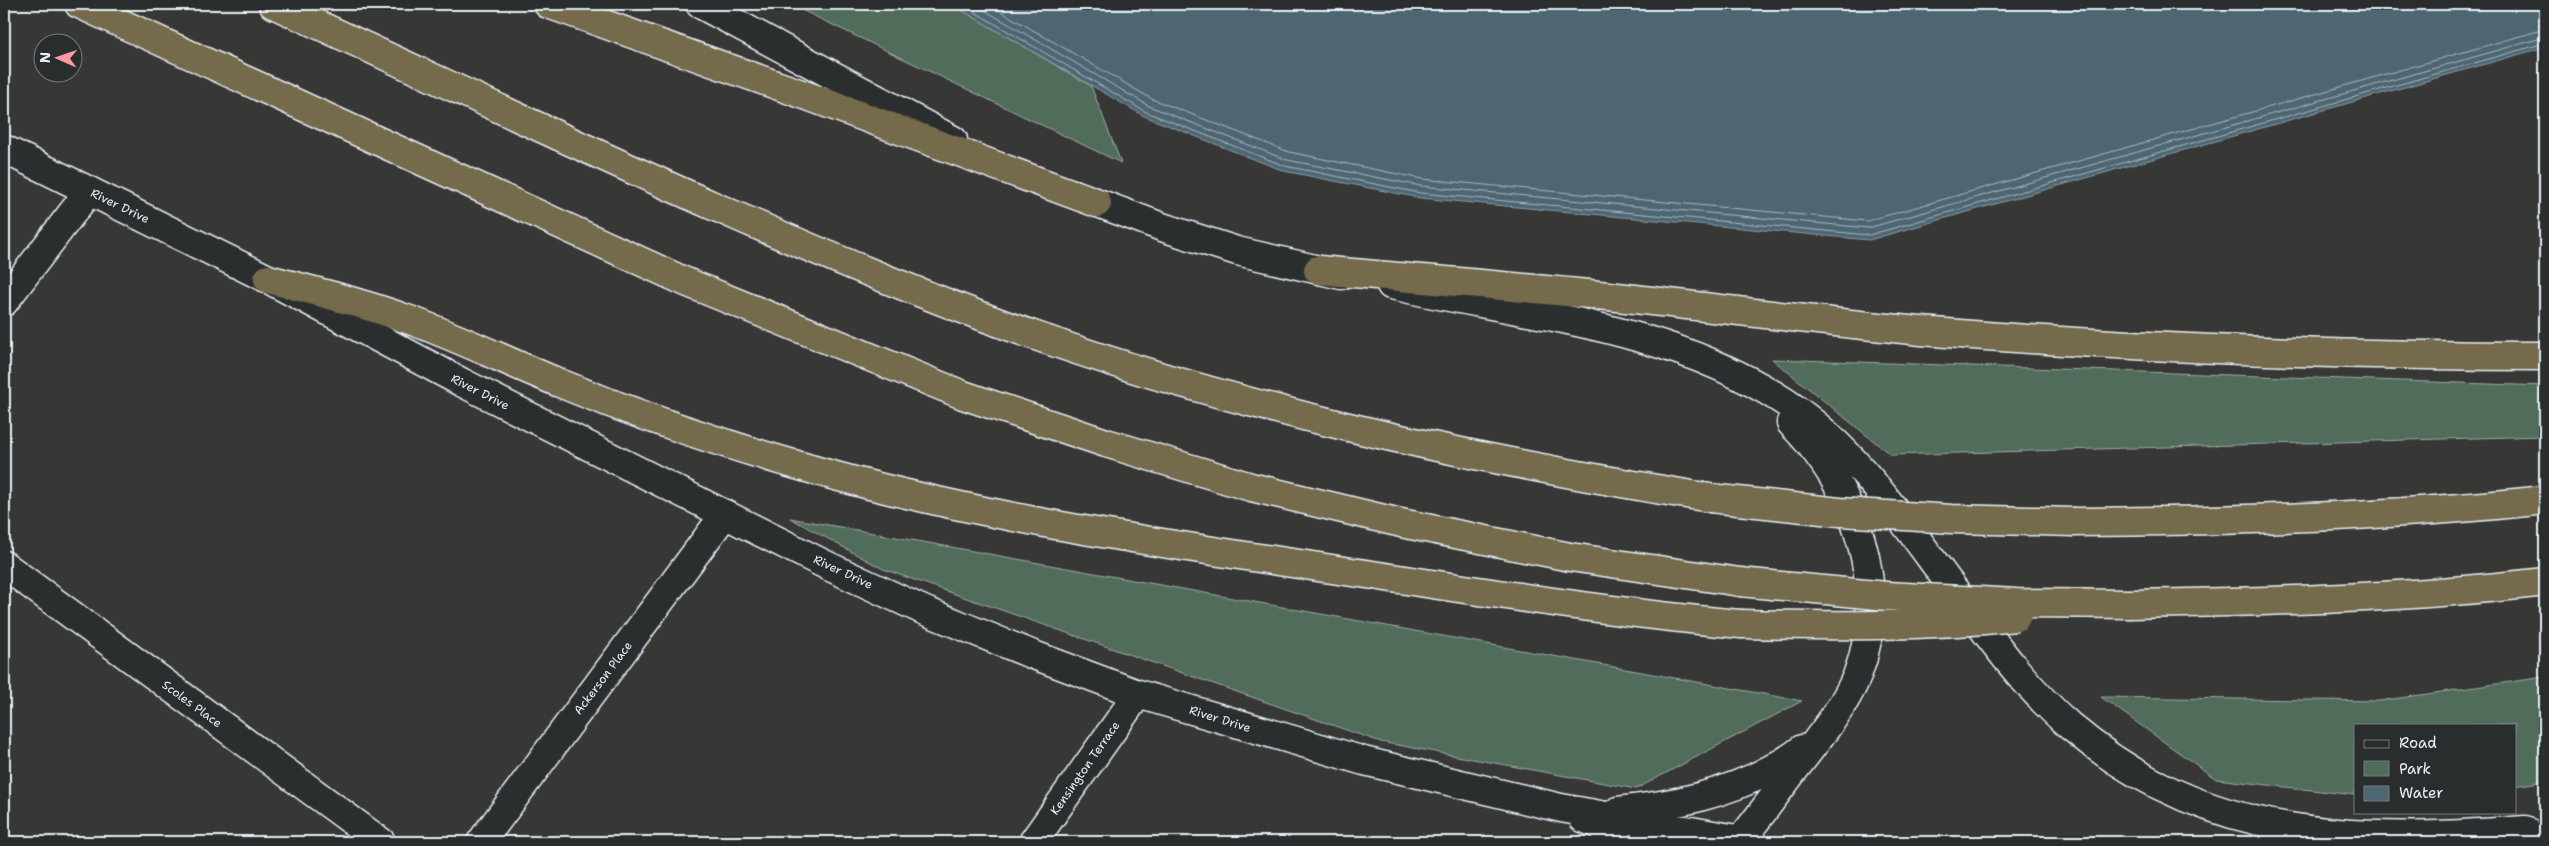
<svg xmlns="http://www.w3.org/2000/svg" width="2549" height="846" font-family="'Shantell Sans',sans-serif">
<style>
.green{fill:#516c5a;stroke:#9caea9}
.water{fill:#4d6672;stroke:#8b9ea8}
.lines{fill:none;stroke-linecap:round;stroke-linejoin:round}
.shore{stroke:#aab9c2;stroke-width:1}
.street-casing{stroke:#e8f1f8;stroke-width:31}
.secondary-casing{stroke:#e8f1f8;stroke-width:31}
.highway-casing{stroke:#e8f1f8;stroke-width:31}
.street{stroke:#2a2d2e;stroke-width:28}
.secondary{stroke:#2a2d2e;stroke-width:28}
.highway{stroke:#746b4b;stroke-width:28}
.highway-bridge-casing{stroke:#e8f1f8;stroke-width:31;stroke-linecap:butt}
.highway-bridge{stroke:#746b4b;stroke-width:28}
.labels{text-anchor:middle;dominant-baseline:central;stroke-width:5;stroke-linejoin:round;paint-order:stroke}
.street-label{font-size:12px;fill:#e8f1f8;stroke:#2a2d2e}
</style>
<rect width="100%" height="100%" fill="#373736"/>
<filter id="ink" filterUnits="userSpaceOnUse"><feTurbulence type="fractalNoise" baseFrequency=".02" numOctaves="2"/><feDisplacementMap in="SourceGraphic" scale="10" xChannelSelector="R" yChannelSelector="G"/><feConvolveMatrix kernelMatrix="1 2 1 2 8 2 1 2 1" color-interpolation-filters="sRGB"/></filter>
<g filter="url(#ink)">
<path class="green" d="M789,4H951L1091,86L1121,163Z
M1772,359L2545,386V436L1891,455Z
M790,518L1802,701L1636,789L1381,742L883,569Z
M2545,677V781L2515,786V725H2355V795L2216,779L2101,697L2379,701Z"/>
<path class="water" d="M951,4H2545V47L1869,240L1420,198L1284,171L1144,116Z"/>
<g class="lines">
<path class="shore" d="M961,4L1146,112L1285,166L1420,193L1869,235L2545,43
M974,4L1149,106L1287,160L1421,186L1868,228L2545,37
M988,4L1152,99L1289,152L1422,179L1867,221L2545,29"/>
<g class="street-casing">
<path id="street" d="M4,302L89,191
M4,565L381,842
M481,842L725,514
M1033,842L1138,694"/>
</g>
<g class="secondary-casing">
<path id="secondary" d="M700,4L953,140
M4,149L268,279L461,382L828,566L923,610L1031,654L1138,694L1364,761L1561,808L1753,842
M1074,194L1162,227L1237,251L1341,275
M1391,285C1523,315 1669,325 1785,402C1858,450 1906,526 1958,595C1992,640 2027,689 2070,726C2206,842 2356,843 2525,830
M1618,811C1672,805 1725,795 1773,768C1783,762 1793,757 1802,749
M1583,818L1598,824L1617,842
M1739,842C1760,816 1780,788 1801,761C1821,735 1844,707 1857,676C1891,587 1855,487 1791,423"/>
</g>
<g class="highway-casing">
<path id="highway" d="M79,4L686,282L963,395L1106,443L1251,487L1401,523L1570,557L1740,582
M273,4C510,112 745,228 989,319C1222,406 1465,458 1710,498
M548,4L810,97L1097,203
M1318,270C1421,279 1524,287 1626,298C1725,309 1823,322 1921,331C2129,348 2337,356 2545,356
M268,279C315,291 362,303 407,319C460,338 510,363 562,384C640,416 720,443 800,466C974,517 1154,542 1332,569C1468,589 1604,612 1741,624
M2074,522C2231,521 2389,517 2545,500
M2131,604C2269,602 2408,598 2545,582"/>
</g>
<use href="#street" class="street"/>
<use href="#secondary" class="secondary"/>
<use href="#highway" class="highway"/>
<g class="highway-bridge-casing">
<path id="highway-bridge" d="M1710,498L1840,512L1952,519L2074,522
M1740,582L1887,596L2017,603L2131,604
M1741,624C1834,626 1923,627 2016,617"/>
</g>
<use href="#highway-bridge" class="highway-bridge"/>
</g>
</g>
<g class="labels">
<g class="street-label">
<text transform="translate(120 206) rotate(26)">River Drive</text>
<text transform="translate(480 392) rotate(27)">River Drive</text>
<text transform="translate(843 572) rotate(25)">River Drive</text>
<text transform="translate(603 678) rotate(-53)">Ackerson Place</text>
<text transform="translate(192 704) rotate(36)">Scoles Place</text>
<text transform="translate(1220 719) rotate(17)">River Drive</text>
<text transform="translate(1085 768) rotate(-55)">Kensington Terrace</text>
</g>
</g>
<rect width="2549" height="846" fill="none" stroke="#2a2d2e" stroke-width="20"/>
<rect x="10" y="10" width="2529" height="826" fill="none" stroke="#e8f1f8" stroke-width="2" filter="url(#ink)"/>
<rect x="2354" y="724" width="162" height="90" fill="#2a2d2e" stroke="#767b7f"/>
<rect x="2364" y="740" width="25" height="8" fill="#2a2d2e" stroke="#767b7f"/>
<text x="2399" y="748" font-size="15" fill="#e8f1f8">Road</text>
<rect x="2364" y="761" width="25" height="15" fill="#516c5a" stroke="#767b7f"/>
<text x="2399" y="774" font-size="15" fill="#e8f1f8">Park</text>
<rect x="2364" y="786" width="25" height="15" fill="#4d6672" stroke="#767b7f"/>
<text x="2399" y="798" font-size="15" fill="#e8f1f8">Water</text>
<g transform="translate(58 58) rotate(272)"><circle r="24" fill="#2a2d2e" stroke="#767b7f"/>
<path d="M0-4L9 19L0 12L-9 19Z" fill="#ff9aa2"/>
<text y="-8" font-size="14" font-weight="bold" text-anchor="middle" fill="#e8f1f8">N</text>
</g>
</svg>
